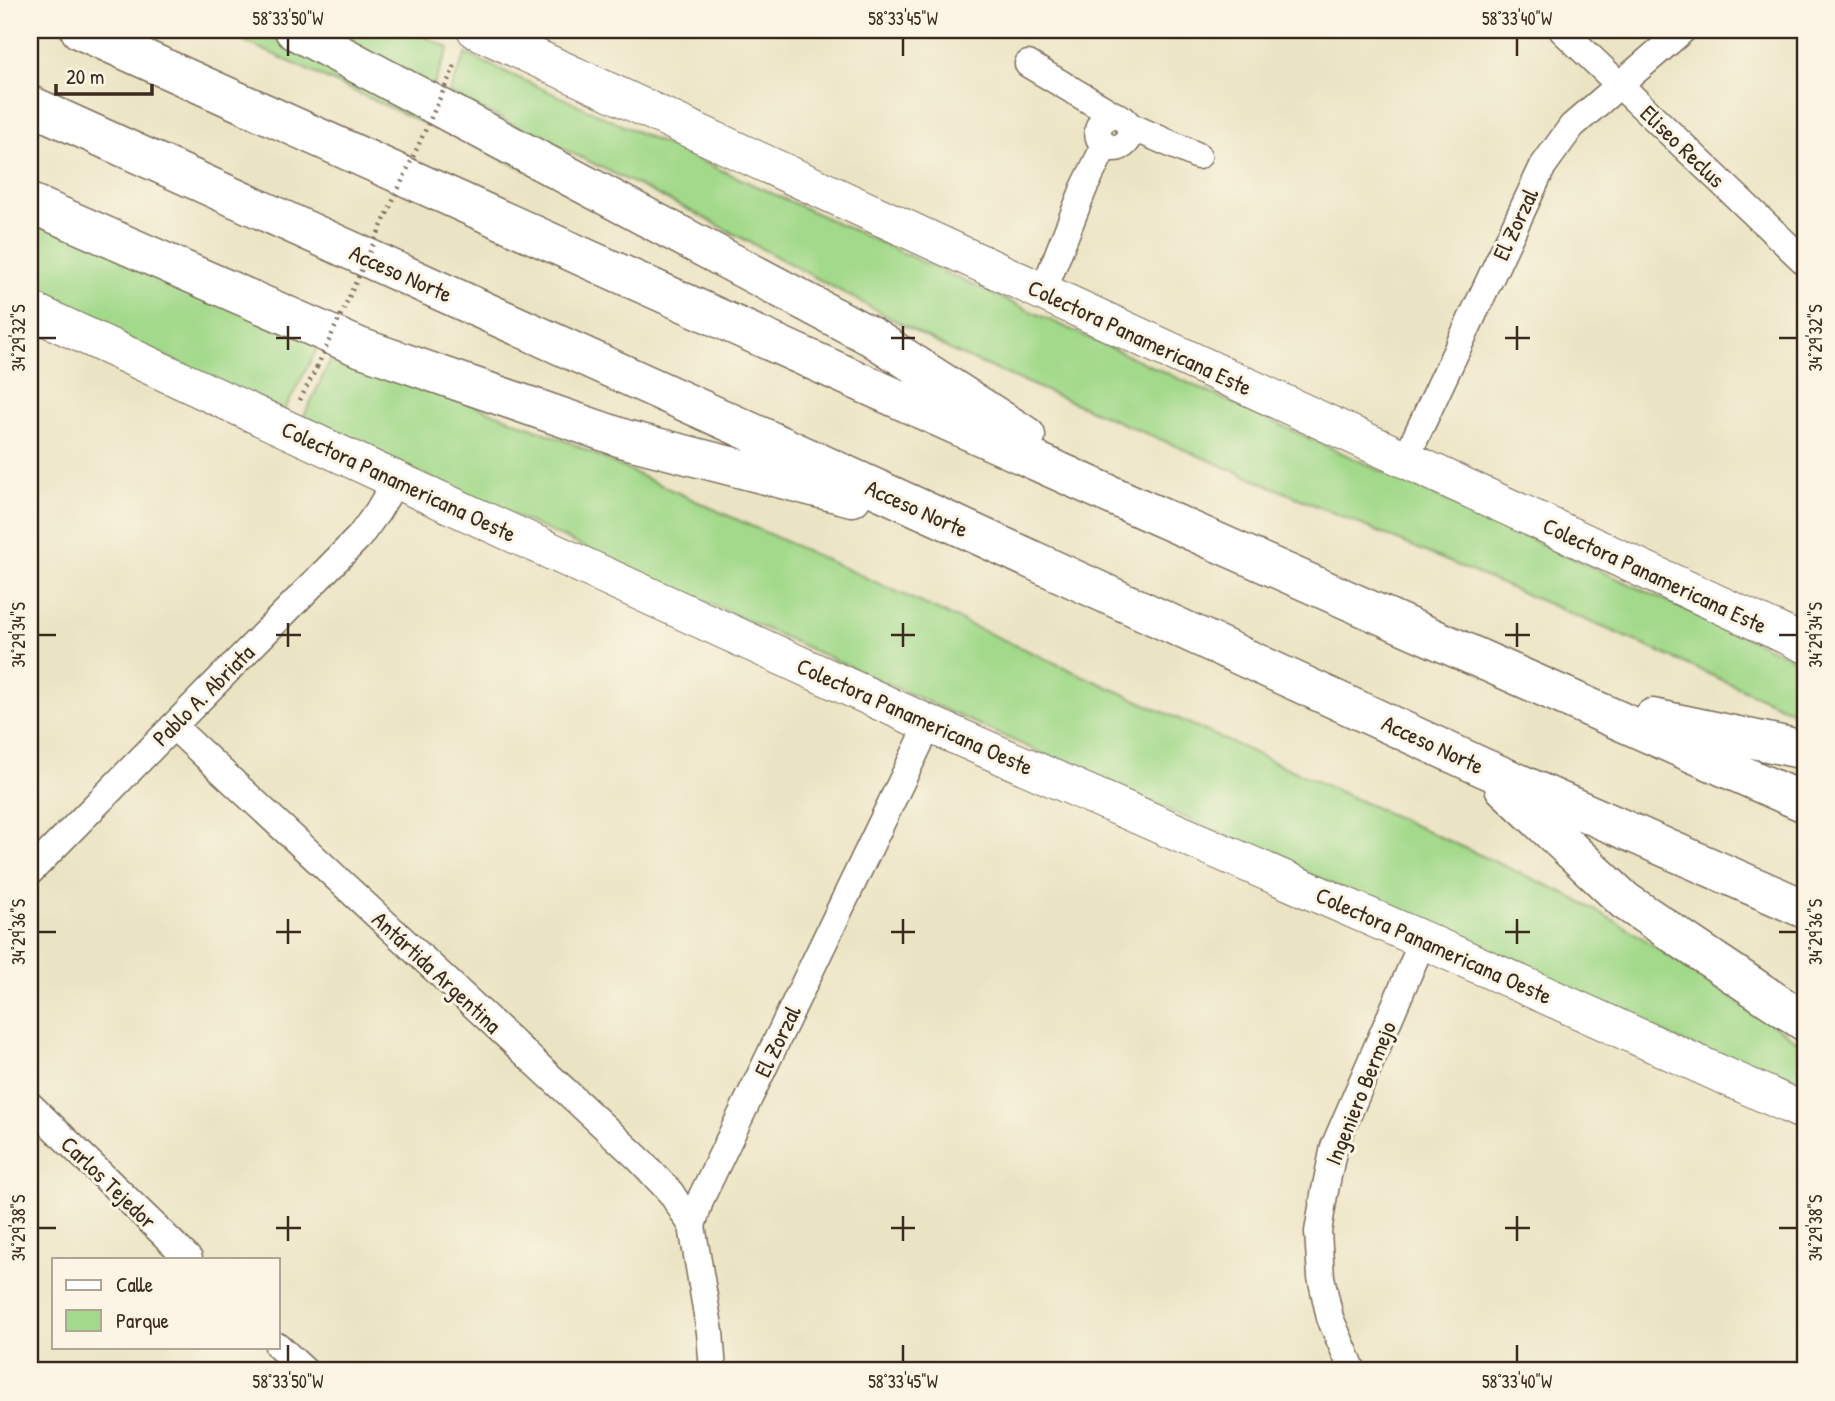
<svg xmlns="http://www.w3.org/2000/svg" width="1835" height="1401" font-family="'Patrick Hand',sans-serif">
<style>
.green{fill:#a2d98a;stroke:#6e8254;stroke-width:2}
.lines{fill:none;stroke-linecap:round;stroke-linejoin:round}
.street-casing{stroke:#796b58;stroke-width:29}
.secondary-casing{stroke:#796b58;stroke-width:39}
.highway-casing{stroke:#796b58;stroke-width:41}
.path{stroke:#796b58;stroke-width:4.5;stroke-dasharray:2 5;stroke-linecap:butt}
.street{stroke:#fff;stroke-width:26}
.secondary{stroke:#fff;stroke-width:37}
.highway{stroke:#fff;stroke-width:38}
.path-bridge{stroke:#796b58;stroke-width:4.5;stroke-dasharray:2 5;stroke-linecap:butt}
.ticks{fill:none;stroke:#3b2a1e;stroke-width:2.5}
.labels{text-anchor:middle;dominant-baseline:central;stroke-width:6;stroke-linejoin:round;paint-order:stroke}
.street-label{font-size:23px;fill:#3b2a1e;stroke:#fcf5e5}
.neatline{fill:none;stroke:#3b2a1e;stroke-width:2.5}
.ticks-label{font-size:18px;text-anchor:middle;fill:#3b2a1e}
</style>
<rect width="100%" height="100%" fill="#fcf5e5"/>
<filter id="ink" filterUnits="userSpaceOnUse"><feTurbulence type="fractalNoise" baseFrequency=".0143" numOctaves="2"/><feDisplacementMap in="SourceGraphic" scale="14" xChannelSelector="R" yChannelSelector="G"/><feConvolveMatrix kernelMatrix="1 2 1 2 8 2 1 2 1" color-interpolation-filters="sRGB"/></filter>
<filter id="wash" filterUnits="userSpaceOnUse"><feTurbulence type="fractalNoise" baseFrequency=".00686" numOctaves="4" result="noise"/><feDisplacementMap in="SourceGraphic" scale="28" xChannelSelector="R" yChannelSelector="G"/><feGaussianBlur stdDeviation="1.57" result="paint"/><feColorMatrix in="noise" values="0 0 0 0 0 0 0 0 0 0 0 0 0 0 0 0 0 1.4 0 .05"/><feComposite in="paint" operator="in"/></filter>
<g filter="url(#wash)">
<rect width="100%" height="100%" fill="#ebe4c4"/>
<path class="green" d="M220,30H266L525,159L533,173Z
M331,30H410L449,48L432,89Z
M466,54L1805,664V717L1626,637L952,351L699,215L449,93Z
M30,215L322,340L284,411L30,294Z
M335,351L571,443L645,478L1562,892L1624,926L1805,1046V1097L302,420Z"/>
</g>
<g filter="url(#ink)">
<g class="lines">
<g class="street-casing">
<path id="street" d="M1562,30L1805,262
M518,50L534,30
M1028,64L1114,115
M1098 132a16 16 0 1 1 32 0a16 16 0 1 1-32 0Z
M1130,126L1198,156
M1043,292L1084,188L1105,145
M1405,460L1543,166L1572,126L1683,30
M173,726L640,1160L671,1193L692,1226
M30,872L359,537L378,511L396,480
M30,1105L189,1259
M278,1346L305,1371
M713,1371L710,1332L692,1226L701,1198L929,724
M1353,1371L1330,1318L1321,1277L1318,1232L1324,1195L1334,1147L1423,940"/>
</g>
<g class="secondary-casing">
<path id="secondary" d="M476,30L1805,644
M30,310L396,480L929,724L1423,940L1805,1112"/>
</g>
<g class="highway-casing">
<path id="highway" d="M80,30L1140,508L1805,803
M294,30L872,337L1026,436
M30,105L952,523L1482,767L1805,909
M30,203L359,347L625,439L852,497
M1653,718L1805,750
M1504,787L1625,901L1805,1022"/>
</g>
<path class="path" d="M300,400L317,367"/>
<use href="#street" class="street"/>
<use href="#secondary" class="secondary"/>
<use href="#highway" class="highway"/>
<path class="path-bridge" d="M317,367L456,63"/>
</g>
</g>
<path class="ticks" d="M288,38V56M903,38V56M1517,38V56M288,326V350M903,326V350M1517,326V350M38,338H56M276,338H301M891,338H915M1505,338H1530M1779,338H1797M288,623V647M903,623V647M1517,623V647M38,635H56M276,635H301M891,635H915M1505,635H1530M1779,635H1797M288,919V944M903,919V944M1517,919V944M38,932H56M276,932H301M891,932H915M1505,932H1530M1779,932H1797M288,1216V1241M903,1216V1241M1517,1216V1241M38,1228H56M276,1228H301M891,1228H915M1505,1228H1530M1779,1228H1797M288,1345V1362M903,1345V1362M1517,1345V1362"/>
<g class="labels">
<g class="street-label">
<text transform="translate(1683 146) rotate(44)">Eliseo Reclus</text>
<text transform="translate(1515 224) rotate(-65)">El Zorzal</text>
<text transform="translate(401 273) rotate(24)">Acceso Norte</text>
<text transform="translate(1140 337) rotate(25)">Colectora Panamericana Este</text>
<text transform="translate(399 481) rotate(25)">Colectora Panamericana Oeste</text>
<text transform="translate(917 508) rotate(24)">Acceso Norte</text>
<text transform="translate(1655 575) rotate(25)">Colectora Panamericana Este</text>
<text transform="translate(203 695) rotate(-45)">Pablo A. Abriata</text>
<text transform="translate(915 716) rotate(24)">Colectora Panamericana Oeste</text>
<text transform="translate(1433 744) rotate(25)">Acceso Norte</text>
<text transform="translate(1434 945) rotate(24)">Colectora Panamericana Oeste</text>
<text transform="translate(437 972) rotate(43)">Antártida Argentina</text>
<text transform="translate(777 1041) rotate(-64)">El Zorzal</text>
<text transform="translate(1360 1093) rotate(-68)">Ingeniero Bermejo</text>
<text transform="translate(109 1182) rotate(44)">Carlos Tejedor</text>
</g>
</g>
<rect width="1835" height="1401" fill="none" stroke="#fcf5e5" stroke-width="77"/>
<rect x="52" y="1258" width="228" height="91" fill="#fcf5e5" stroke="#afa495" stroke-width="2"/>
<rect x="66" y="1280" width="35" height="10" fill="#ffffff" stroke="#afa495" stroke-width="2"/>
<text x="116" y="1292" font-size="21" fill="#3b2a1e">Calle</text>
<rect x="66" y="1310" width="35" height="21" fill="#a2d98a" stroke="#afa495" stroke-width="2"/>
<text x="116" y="1328" font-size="21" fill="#3b2a1e">Parque</text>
<path d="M56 84v10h96v-10" fill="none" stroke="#3b2a1e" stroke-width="3.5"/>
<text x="66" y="84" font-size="21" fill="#3b2a1e" stroke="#fcf5e5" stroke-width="5" paint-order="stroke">20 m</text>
<rect x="38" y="38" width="1759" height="1324" class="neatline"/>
<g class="ticks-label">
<text x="288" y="25">58°33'50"W</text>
<text x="903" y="25">58°33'45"W</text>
<text x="1517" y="25">58°33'40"W</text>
<text transform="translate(19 338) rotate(-90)" y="6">34°29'32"S</text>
<text transform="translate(1816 338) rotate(-90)" y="6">34°29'32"S</text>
<text transform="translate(19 635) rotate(-90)" y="6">34°29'34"S</text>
<text transform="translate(1816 635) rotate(-90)" y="6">34°29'34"S</text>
<text transform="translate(19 932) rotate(-90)" y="6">34°29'36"S</text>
<text transform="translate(1816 932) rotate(-90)" y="6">34°29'36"S</text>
<text transform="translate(19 1228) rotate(-90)" y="6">34°29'38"S</text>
<text transform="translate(1816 1228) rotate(-90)" y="6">34°29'38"S</text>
<text x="288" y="1388">58°33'50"W</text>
<text x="903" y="1388">58°33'45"W</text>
<text x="1517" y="1388">58°33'40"W</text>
</g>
</svg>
